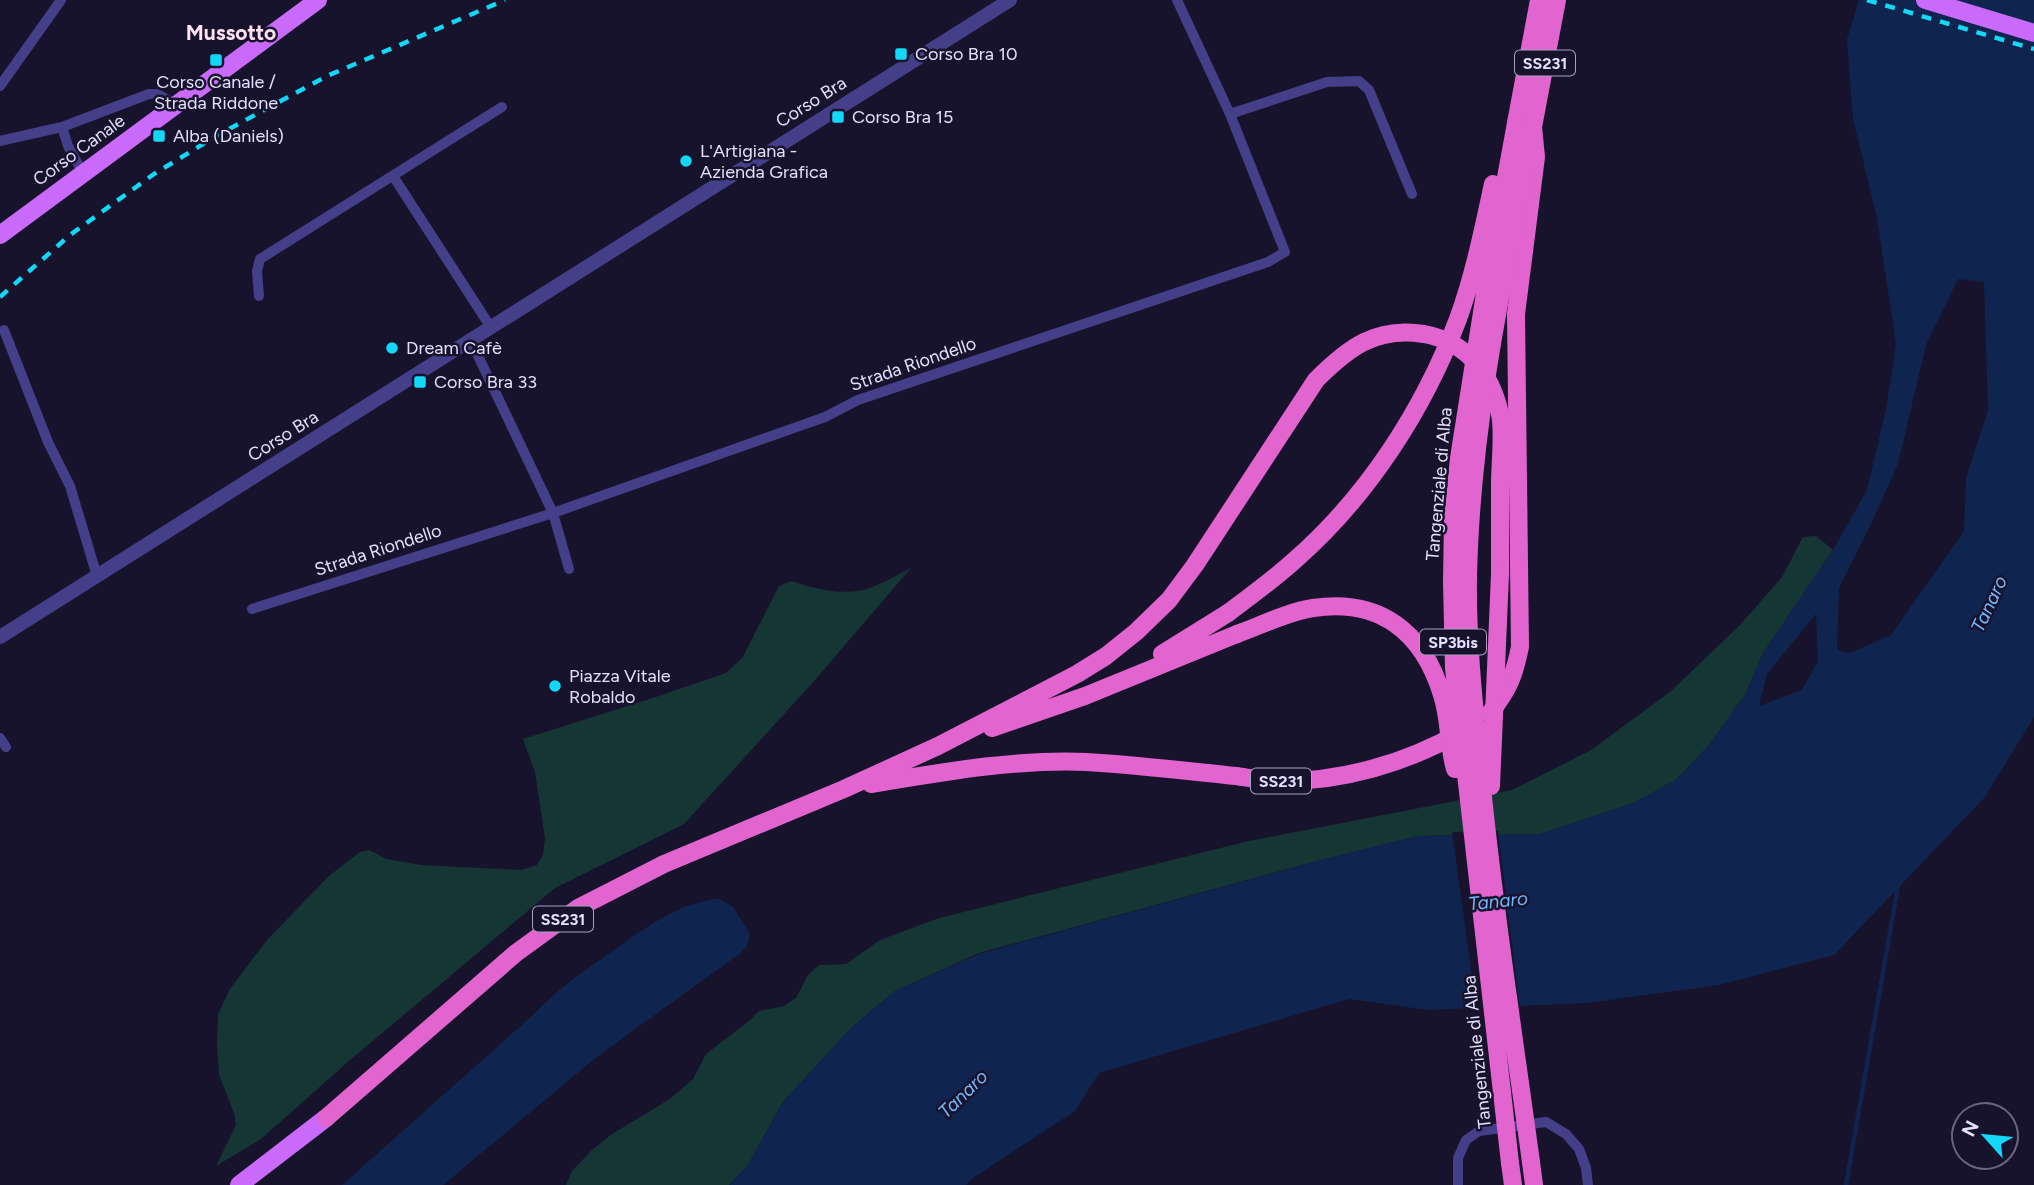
<svg xmlns="http://www.w3.org/2000/svg" width="2034" height="1185" font-family="Figtree,sans-serif">
<style>
.green{fill:#163636}
.water{fill:#0f244e;fill-rule:evenodd}
.pier{fill:#18132c}
.lines{fill:none;stroke-linecap:round;stroke-linejoin:round}
.stream{stroke:#0f244e;stroke-width:4.5}
.minor{stroke:#453f89;stroke-width:10}
.tertiary{stroke:#453f89;stroke-width:14}
.primary{stroke:#ca6afa;stroke-width:18}
.trunk{stroke:#e264ce;stroke-width:18}
.rail{stroke:#12d7f7;stroke-width:4.5;stroke-dasharray:10 9;stroke-linecap:butt}
.trunk-bridge{stroke:#e264ce;stroke-width:18}
.poi-dot{fill:#12d7f7;stroke:#18132c;stroke-width:2.5}
.labels{text-anchor:middle;dominant-baseline:central;stroke-width:5;stroke-linejoin:round;paint-order:stroke}
.shield{fill:#18132c;stroke:#a7a2bf;stroke-width:2}
.shield-label{font-size:16px;font-weight:bold;fill:#e4dffe}
.poi-label{font-size:18px;fill:#e4dffe;stroke:#18132c;text-anchor:start}
.street-label{font-size:18px;fill:#e4dffe;stroke:#18132c}
.water-label{font-size:19px;font-style:italic;fill:#71b5fa;stroke:#18132c}
.quarter-label{font-size:21px;font-weight:bold;fill:#fee1f2;stroke:#18132c}
</style>
<rect width="100%" height="100%" fill="#18132c"/>
<path class="green" d="M1816,536L1833,550L1763,653L1745,695L1708,746L1677,779L1634,803L1540,834L1418,836L1317,861L979,953L895,991L851,1028L783,1102L746,1168L729,1185H566L572,1171L591,1151L612,1134L670,1099L693,1079L706,1054L749,1021L759,1011L784,1006L796,998L808,975L819,965L846,964L880,940L939,918L1249,841L1512,790L1591,750L1670,692L1740,625L1782,577L1803,537Z
M911,568L815,680L684,824L555,888L350,1060L261,1139L216,1166L236,1125L234,1113L219,1075L217,1045L218,1014L230,989L267,940L329,876L360,852L369,850L387,859L421,865L521,870L537,865L543,855L545,838L535,772L523,739L653,698L726,673L743,657L779,586L791,581C815,589 842,596 867,589C882,584 897,575 911,568Z"/>
<path class="water" d="M1859,0H2034V717L1985,797L1834,955L1719,985L1587,1003L1428,1010L1349,999L1099,1073L1075,1111L973,1178L966,1185H729L746,1168L783,1102L851,1028L895,991L979,954L1317,861L1418,836L1540,834L1634,803L1677,779L1708,746L1745,695L1763,653L1833,550L1867,490L1886,409L1896,344L1877,218L1853,119L1847,39ZM1958,279L1984,282L1988,410L1966,478L1964,531L1891,635L1850,653L1837,650L1839,588L1870,526L1898,464L1926,345ZM1816,614L1818,661L1802,690L1759,706L1767,674Z
M718,898L733,907L750,934L748,944L742,952L598,1056L443,1185H342L534,1014C559,987 589,967 620,946C638,933 656,920 676,911C689,904 703,902 718,898Z"/>
<path class="pier" d="M1498,831L1520,1009L1477,1011L1452,832Z"/>
<g class="lines">
<path class="stream" d="M1846,1185L1898,886"/>
<path class="minor" d="M0,86L61,0
M1230,114L1327,82L1359,81L1369,90L1412,194
M62,127L68,146L83,173
M0,141L62,127L149,94H157L177,105
M393,176L490,326
M259,296L257,271L260,259L502,107
M4,330L48,442L70,486L97,576
M470,339L553,513L569,569
M252,609L553,513L825,417L858,400L1268,262L1285,252L1230,114L1177,0
M0,738L6,747
M1458,1185V1158L1466,1140L1479,1131L1546,1122L1566,1134L1579,1149L1586,1168L1588,1185"/>
<path class="tertiary" d="M0,637L1010,0"/>
<path class="primary" d="M1925,0L2034,33
M0,235L318,0
M239,1185L326,1118"/>
<path class="trunk" d="M1516,123L1539,0
M1162,654L1228,613
M1490,713C1509,689 1514,676 1520,647L1516,314L1536,157L1533,127L1557,0
M992,728L1085,696L1237,634
M871,784C943,772 1014,759 1087,762C1137,765 1187,771 1236,776C1250,778 1264,781 1278,781C1342,782 1406,763 1461,732
M326,1118L516,953L578,908L664,864L844,789L938,746L1077,674L1106,656L1136,632L1169,600L1195,565L1316,380C1348,348 1376,326 1424,334C1466,342 1491,372 1500,414C1504,431 1500,464 1500,483C1500,513 1500,544 1500,574
M1531,1162L1534,1185
M1510,1163L1513,1185"/>
<path class="rail" d="M1867,0L2034,49
M0,297L70,235L154,174L218,135L327,76L505,0"/>
<path class="trunk-bridge" d="M1228,613C1251,596 1274,579 1295,560C1368,496 1424,409 1458,319C1474,275 1483,230 1493,184
M1237,634C1262,625 1287,612 1313,608C1380,598 1423,632 1442,695C1450,719 1448,745 1455,769
M1491,786L1500,574
M1531,1162C1513,1031 1493,900 1480,768C1474,704 1467,641 1468,577C1471,425 1504,276 1533,127
M1510,1163L1454,668L1452,582L1453,519L1459,458L1487,281L1516,123"/>
</g>
<g class="poi-dot">
<rect x="894" y="47" width="14" height="14" rx="3.5"/>
<rect x="209" y="53" width="14" height="14" rx="3.5"/>
<rect x="831" y="110" width="14" height="14" rx="3.5"/>
<rect x="152" y="129" width="14" height="14" rx="3.5"/>
<circle cx="686" cy="161" r="7"/>
<circle cx="392" cy="348" r="7"/>
<rect x="413" y="375" width="14" height="14" rx="3.5"/>
<circle cx="555" cy="686" r="7"/>
</g>
<g class="labels">
<g class="shield">
<rect x="1515" y="50.5" width="60" height="25" rx="5"/>
<rect x="1420" y="629.5" width="66" height="25" rx="5"/>
<rect x="1251" y="768.5" width="60" height="25" rx="5"/>
<rect x="533" y="906.5" width="60" height="25" rx="5"/>
</g>
<g class="shield-label">
<text x="1545" y="63">SS231</text>
<text x="1453" y="642">SP3bis</text>
<text x="1281" y="781">SS231</text>
<text x="563" y="919">SS231</text>
</g>
<g class="poi-label">
<text x="915" y="54">Corso Bra 10</text>
<text x="216" y="82" text-anchor="middle">Corso Canale /<tspan x="216" dy="21">Strada Riddone</tspan></text>
<text x="852" y="117">Corso Bra 15</text>
<text x="173" y="136">Alba (Daniels)</text>
<text x="700" y="151">L'Artigiana -<tspan x="700" dy="21">Azienda Grafica</tspan></text>
<text x="406" y="348">Dream Cafè</text>
<text x="434" y="382">Corso Bra 33</text>
<text x="569" y="676">Piazza Vitale<tspan x="569" dy="21">Robaldo</tspan></text>
</g>
<g class="street-label">
<text transform="translate(811 102) rotate(-32)">Corso Bra</text>
<text transform="translate(79 150) rotate(-36)">Corso Canale</text>
<text transform="translate(913 364) rotate(-19)">Strada Riondello</text>
<text transform="translate(283 436) rotate(-32)">Corso Bra</text>
<text transform="translate(1439 484) rotate(-85)">Tangenziale di Alba</text>
<text transform="translate(378 550) rotate(-18)">Strada Riondello</text>
<text transform="translate(1477 1052) rotate(-96)">Tangenziale di Alba</text>
</g>
<g class="water-label">
<text transform="translate(1989 604) rotate(-65)">Tanaro</text>
<text transform="translate(1498 901) rotate(-6)">Tanaro</text>
<text transform="translate(963 1094) rotate(-44)">Tanaro</text>
</g>
<g class="quarter-label">
<text x="231" y="32">Mussotto</text>
</g>
</g>
<g transform="translate(1985 1136) rotate(297)"><circle r="33" fill="#18132c" stroke="#6a6580" stroke-width="2"/>
<path d="M0-5L12 26L0 18L-12 26Z" fill="#12d7f7"/>
<text y="-10" font-size="19" font-weight="bold" text-anchor="middle" fill="#e4dffe">N</text>
</g>
</svg>
